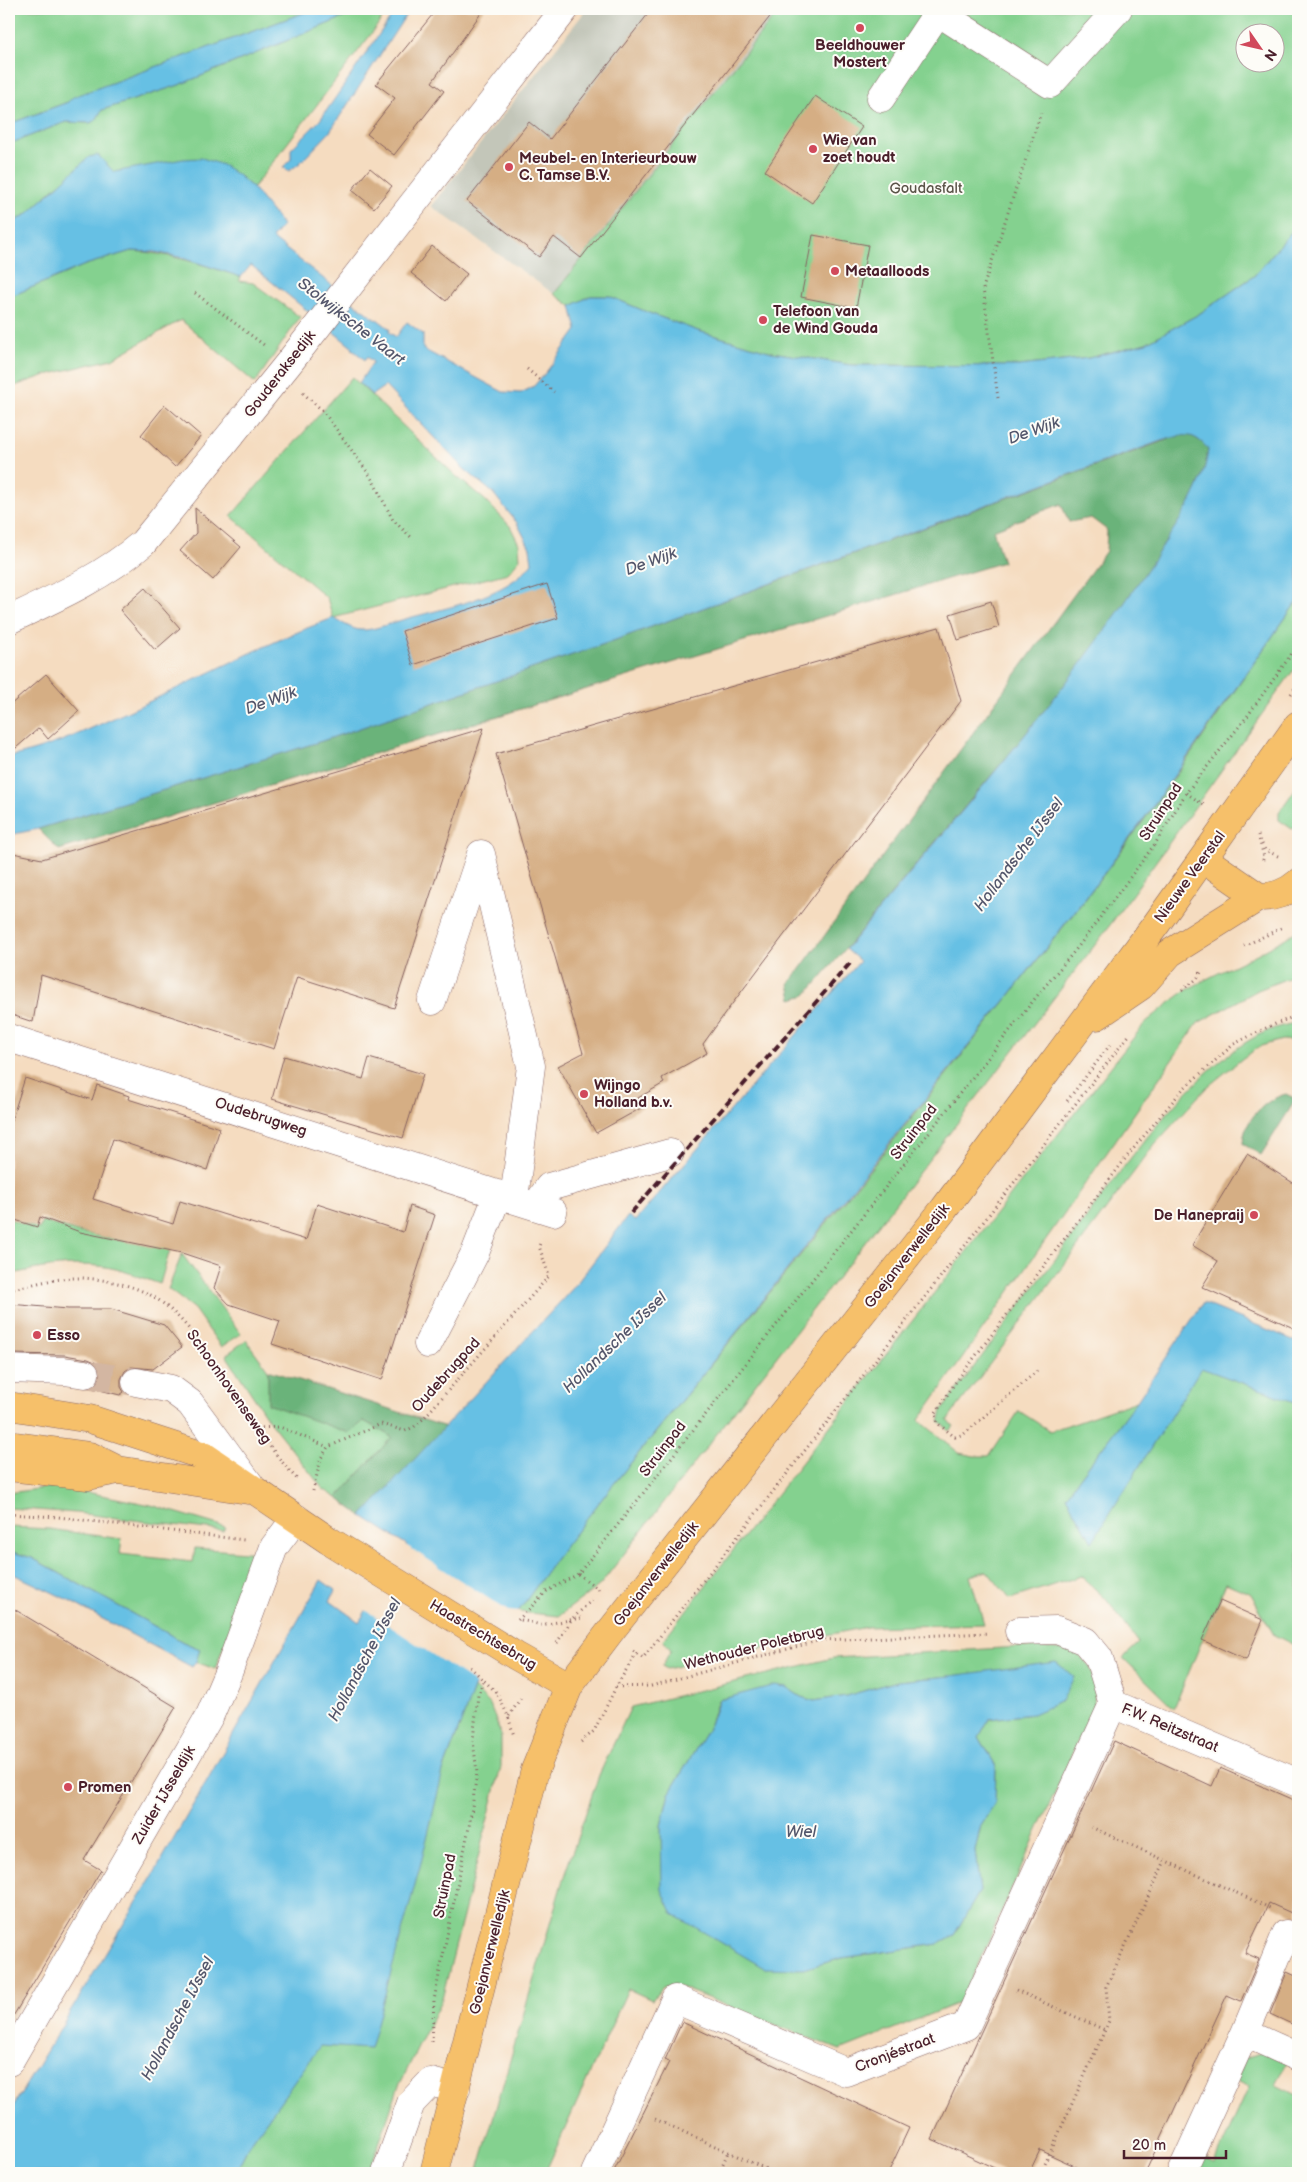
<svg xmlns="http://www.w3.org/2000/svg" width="1307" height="2182" font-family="'Balsamiq Sans',sans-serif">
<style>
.industrial{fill:#c3c6b9}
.green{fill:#84d18f;stroke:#67785d;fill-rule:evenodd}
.forest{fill:#6bb37a;stroke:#5a6952}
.water{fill:#66c0e4;stroke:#587088}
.pier{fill:#f5dcc0}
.building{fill:#d5ae84}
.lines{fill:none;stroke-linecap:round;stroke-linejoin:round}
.minor-tunnel{stroke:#d3b6a2;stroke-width:28;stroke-dasharray:28 14;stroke-linecap:butt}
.minor-casing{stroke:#86615f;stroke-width:29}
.major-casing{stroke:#86615f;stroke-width:29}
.path{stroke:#86615f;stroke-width:3;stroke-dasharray:1 4;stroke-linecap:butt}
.minor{stroke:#fff;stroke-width:28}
.major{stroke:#f6c06b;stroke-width:28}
.rail{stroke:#4a1f2b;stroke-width:4;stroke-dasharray:8 4;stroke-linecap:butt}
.poi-dot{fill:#d1495b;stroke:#fdfcf7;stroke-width:2}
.labels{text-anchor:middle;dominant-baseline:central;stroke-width:4;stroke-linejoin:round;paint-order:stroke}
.poi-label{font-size:15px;font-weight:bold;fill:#4a1f2b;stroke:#fdfcf7;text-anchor:start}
.park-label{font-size:15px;fill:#5b5449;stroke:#fdfcf7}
.street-label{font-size:15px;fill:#4a1f2b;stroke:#fdfcf7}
.water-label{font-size:16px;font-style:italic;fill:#54576c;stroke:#fdfcf7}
</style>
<rect width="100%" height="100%" fill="#fdfcf7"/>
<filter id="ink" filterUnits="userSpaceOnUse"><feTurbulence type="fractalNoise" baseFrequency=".02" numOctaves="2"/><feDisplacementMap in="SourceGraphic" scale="10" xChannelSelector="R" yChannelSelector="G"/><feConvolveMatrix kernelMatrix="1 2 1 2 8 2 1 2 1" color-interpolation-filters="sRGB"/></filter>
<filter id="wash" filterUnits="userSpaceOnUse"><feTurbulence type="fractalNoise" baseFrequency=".0096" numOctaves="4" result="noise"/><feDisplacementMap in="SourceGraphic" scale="20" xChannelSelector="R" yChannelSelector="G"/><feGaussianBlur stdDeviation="1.12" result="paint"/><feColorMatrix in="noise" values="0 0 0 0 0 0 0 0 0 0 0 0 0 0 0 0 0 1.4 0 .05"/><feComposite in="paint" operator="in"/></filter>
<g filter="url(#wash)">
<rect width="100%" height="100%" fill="#f5dcc0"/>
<path class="industrial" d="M587,9H780L554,294L431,206Z"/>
<path class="green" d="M23,9H314L74,97L68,102L9,124V14Z
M364,9L388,10L369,37L253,188L238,175L154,166L114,172L58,185L27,214L9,225V144L66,122L90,123L96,120L102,110L179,85Z
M780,9H805L812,14L816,9H1298V224L1254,276L1199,314L1146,343L1089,358L1019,366L851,365L772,352L698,331L649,313L609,296H590L571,306L554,294ZM1244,32H1274V62H1244Z
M131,251C170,253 204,265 241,277L239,281L253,283L300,317L255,383L181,320L112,359L46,375L9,388V297L85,265Z
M352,377L456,476L485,500L510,526L519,544L520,559L508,573L333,618L327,598L231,516Z
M1298,600V664L1105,932L600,1585L559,1616L518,1612L562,1550L608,1491C771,1290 937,1091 1095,886C1166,793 1231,695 1298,600Z
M1298,785V827L1292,829L1279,820V812Z
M1298,930V974L1258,990L1198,1023L919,1420L959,1453L974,1456H989L1019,1411L1050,1431L1137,1401L1066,1496L1092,1542L1201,1367L1298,1403V1647L1274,1635L1251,1594L1226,1583L1174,1708L1123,1658L1139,1643L1106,1599L1081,1576L1010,1599L987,1571L970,1576L984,1624L867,1627L716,1657L667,1669L662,1666L671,1650L663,1640L1145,1023C1160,1011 1175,997 1192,987C1227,967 1265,953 1298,930Z
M1298,1023V1041L1282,1040L1261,1046L1243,1058L1206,1088L1155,1144L947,1421L954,1426L950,1431L939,1422L942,1410C984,1353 1027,1296 1070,1240C1119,1175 1213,1030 1298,1023Z
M9,1219L39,1229L42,1221L78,1232L170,1250L160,1284C148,1280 136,1275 123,1271C87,1260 45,1266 9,1275Z
M182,1254L241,1334L221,1347L194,1309L168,1289Z
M246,1340L268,1370L269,1404L364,1421L392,1437L337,1498L323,1489L270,1422L226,1355Z
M57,1486L151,1505L225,1527L223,1531L76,1513L9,1508V1493Z
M9,1527L49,1529L122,1539L120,1554L193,1562L195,1548L259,1553L215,1669L196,1662L199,1649L183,1642L32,1558L9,1551Z
M1020,1647C1067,1649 1100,1645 1094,1705L961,2002L840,2050L677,1986L663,1987L652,2000L628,1989L545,2173H477L564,1876L599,1775L631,1707L833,1658ZM950,1676L1032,1714L989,1719L979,1737L996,1766L995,1802L981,1825L975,1851L980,1891L954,1935L938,1944L842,1958L803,1969L700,1928L673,1914L663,1853L661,1826L669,1794L709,1727L718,1700L786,1687L801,1697L814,1701L846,1696L898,1681Z
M474,1688L490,1704L501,1735V1767L442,1999L398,2088L369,2173H235L249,2145L320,2045L443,1771Z
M1263,2052L1287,2062L1276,2085L1298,2096V2173H1196L1203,2156L1215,2162L1249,2087L1236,2081L1245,2058Z"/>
<path class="forest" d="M1183,434C1195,436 1200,440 1208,449C1204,491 1176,525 1154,560C1091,657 1016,747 941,835C896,888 852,942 806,995L792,999L789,984L1106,551L1107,530L1091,518L1069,522L1061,504L993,530L1003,562L59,850L38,829L322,741L607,643Z
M1286,1094L1296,1099L1261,1155L1243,1144C1243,1121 1265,1099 1286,1094Z
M268,1370L446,1427L362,1516L337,1498L392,1437L364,1421L349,1433L268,1404Z"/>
<path class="water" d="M314,9H364L179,85L102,110L96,120L90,123L66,122L9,144V124L68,102L73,97Z
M387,9H410L329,133L300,163L289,171L283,167L291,159V149L320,120L391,17Z
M98,155L114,172L183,159L202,158L223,165L238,175L253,188L283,225L272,238L376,320L377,319L390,329L389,332L396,337L407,322L423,334V349L503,392L521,393L534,386L547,371L577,330L571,306L590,296H609L649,313L698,331L772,352L851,365L1019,366L1089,358L1146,343L1199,314L1254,276L1298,224V600L1141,823L1096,884L1008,997L608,1491L562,1550L518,1612L493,1649L474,1688L443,1771L422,1859L370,2049L320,2046L249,2145L235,2173H9V2113L152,1877L321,1580L335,1590L330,1601L359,1622L407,1545L362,1516L574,1287L628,1216L635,1221L860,961L846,949C952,821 1065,697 1156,556C1177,523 1204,490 1208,449C1192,430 1183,435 1161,441L607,643L322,741L38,829L9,835V757C51,748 90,729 129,711C197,680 263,644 333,618C341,622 353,630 361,630C372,631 394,622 405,619C445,608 507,597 532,563L530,548L517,523L493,493L463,468L385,386L372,395L359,383L373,362L367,357L365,360L352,349L353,348L251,265L241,277L183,258L155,252L131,251L85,265L9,297V225L27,214L89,157Z
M1203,1303L1298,1342V1403L1201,1368L1092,1542L1066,1496L1137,1401Z
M9,1551L32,1558L183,1642L200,1649L196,1662L192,1667L60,1596L9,1572Z
M1056,1662L1074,1677L1062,1701L1033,1714L989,1719L979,1737L996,1766L995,1803L981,1825L975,1851L980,1891L954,1935L938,1944L842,1958L803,1969L764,1968L673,1914L662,1890L661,1826L669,1794L709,1727L719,1700L775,1685L786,1687L801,1697L814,1701L846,1696L898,1681L950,1676Z"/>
<path class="pier" d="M359,1515L508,1611L521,1612L496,1650L477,1687L472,1681L364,1609L404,1546Z"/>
<g id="blocks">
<path class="building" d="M437,9H484L432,82L444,91L394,155L367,134L395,98L376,84Z
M652,9H776L581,258L554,237L539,257L467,201L529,122L550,139Z
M815,96L862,127L812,203L765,171Z
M370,168L392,186L374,208L352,190Z
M813,235L868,245L856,308L801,297Z
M432,246L467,274L446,301L411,273Z
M165,405L201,436L175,467L141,435Z
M195,508L241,547L213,580L180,551L196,533Z
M547,584L558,618L413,665L402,631Z
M145,588L180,628L155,650L120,610Z
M991,601L999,627L958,640L950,614Z
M939,627L961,701L729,1008L703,1044L707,1053L662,1078L664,1083L638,1098L643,1107L596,1133L558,1066L583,1053L496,754Z
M46,674L79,711L48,739L39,728L9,754V706Z
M484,728L394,1008L297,977L274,1049L41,975L33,1022L9,1014V904L13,853L42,859Z
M284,1056L363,1079L369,1058L423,1074L403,1138L272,1099Z
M25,1078L92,1100L97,1085L129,1096L128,1099L220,1128L207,1170L113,1139L93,1199L173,1224L180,1201L306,1240L317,1204L403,1232L410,1206L435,1215L382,1380L272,1344L280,1321L229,1304L214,1288L221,1266L182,1253L80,1232L40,1217L37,1227L9,1218V1128Z
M1247,1154L1298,1186V1330L1202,1287L1218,1261L1192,1245Z
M9,1304L68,1309H111L164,1325L182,1347L153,1369L131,1367L125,1371L121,1379V1387L124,1392L120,1395L91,1388L98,1383L100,1377V1369L95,1362L88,1359L65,1355L9,1354Z
M1220,1601L1263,1620L1246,1660L1202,1640Z
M9,1606L176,1707L84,1860L101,1870L9,2023Z
M1114,1741L1212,1786L1220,1768L1298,1802V1916L1269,1903L1245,1953L1259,1959L1241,2001L1227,1995L1145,2173H1090L1040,2150L1029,2173H1005L932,2139Z
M1287,1972L1298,1977V2027L1270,2014Z
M682,2022L909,2128L888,2173H613L669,2062L665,2060Z"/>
</g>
</g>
<g filter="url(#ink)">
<use href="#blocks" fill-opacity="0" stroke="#86615f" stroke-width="1"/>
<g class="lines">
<path class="minor-tunnel" d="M85,1374L136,1382"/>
<g class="minor-casing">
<path id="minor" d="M938,12L1050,84L1118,9
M881,98L940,9
M9,620C56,598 103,577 143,543L288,364L565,9
M432,1001L481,854L531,1066L514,1199
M9,1038L553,1212
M536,1206L549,1187L670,1153
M428,1344L475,1253L498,1194
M9,1369L64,1371L85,1374
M136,1382L171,1389L190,1403L251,1486
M1019,1631L1057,1630L1085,1641L1099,1658L1113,1704L1298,1783
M1245,2033L1298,2057
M9,2062L210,1715L228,1673L274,1547L296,1518
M386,2173L411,2103L431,2082L456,2089
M595,2173L675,1999L846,2072L966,2026L1113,1704
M1181,2173L1245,2033L1286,1934"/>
</g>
<g class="major-casing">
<path id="major" d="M1204,859L1259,897C1273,898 1288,892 1298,883
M1097,1016L1141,986L1170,953L1259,897
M9,1406L90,1419L204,1456L328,1540L516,1656L569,1686
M9,1445L90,1456L118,1470
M9,1467L88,1476L118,1470L248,1490
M434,2173L535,1770L569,1686L609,1633L944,1209L1157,923L1298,725"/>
</g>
<path class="path" d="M195,293L264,345
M527,369L554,392
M303,393L323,411L371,477L393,520L411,537
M998,398L983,288L1041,113
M1291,694L1298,683
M1186,793L1204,805
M1258,835L1264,857L1262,862
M1262,844L1265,850L1280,857
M1244,946L1281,928
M1182,990L1197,979L1201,972
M1067,1101L1110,1045
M9,1290C33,1284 59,1277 84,1278C110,1280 139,1286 160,1301C188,1322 206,1351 225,1380C248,1414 269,1449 297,1479
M1037,1371L964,1434L955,1437L937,1423L935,1414L955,1383L1129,1154L1183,1089L1234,1044L1268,1027L1298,1015
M257,1428L280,1427L328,1447
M313,1491L321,1458L328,1447L381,1424L405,1431L414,1427L423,1419L549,1276L539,1246L541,1241
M9,1514L58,1517L244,1540
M578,1574L601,1591
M518,1620L547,1591L578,1574L637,1501L1041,991L1078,947L1155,844L1186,793L1246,718L1298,645
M521,1620L541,1625L581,1618
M557,1643L571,1620L594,1598
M633,1651L643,1658L1130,1034
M470,1667L497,1693L508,1716L514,1736
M616,1687L651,1686L821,1640L989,1633
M509,1716L522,1696
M581,1742L594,1731L616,1687L637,1652
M1091,1827L1270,1908
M1016,1990L1105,2030
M432,2042L434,2000L469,1827L477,1773L473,1740L478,1695L484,1679
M655,2119L775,2173
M719,2173L728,2152
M1041,2173L1109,2021L1106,1987L1165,1861"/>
<use href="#minor" class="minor"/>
<use href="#major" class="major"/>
<path class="rail" d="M631,1213L852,961"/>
</g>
</g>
<g class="poi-dot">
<circle cx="860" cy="28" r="5"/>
<circle cx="813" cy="149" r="5"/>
<circle cx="509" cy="167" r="5"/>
<circle cx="835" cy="271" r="5"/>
<circle cx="763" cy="320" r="5"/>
<circle cx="584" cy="1094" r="5"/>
<circle cx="1254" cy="1215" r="5"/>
<circle cx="37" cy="1335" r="5"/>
<circle cx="68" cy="1787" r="5"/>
</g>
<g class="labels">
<g class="poi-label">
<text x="860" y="45" text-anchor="middle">Beeldhouwer<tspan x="860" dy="17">Mostert</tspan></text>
<text x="823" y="140">Wie van<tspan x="823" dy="17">zoet houdt</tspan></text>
<text x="519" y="158">Meubel- en Interieurbouw<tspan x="519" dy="17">C. Tamse B.V.</tspan></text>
<text x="845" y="271">Metaalloods</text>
<text x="773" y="311">Telefoon van<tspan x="773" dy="17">de Wind Gouda</tspan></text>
<text x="594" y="1085">Wijngo<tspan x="594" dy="17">Holland b.v.</tspan></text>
<text x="1244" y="1215" text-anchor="end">De Hanepraij</text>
<text x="47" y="1335">Esso</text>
<text x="78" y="1787">Promen</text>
</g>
<g class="park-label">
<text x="926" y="188">Goudasfalt</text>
</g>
<g class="street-label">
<text transform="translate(280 374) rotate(-52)">Gouderaksedijk</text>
<text transform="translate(1161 812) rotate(-57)">Struinpad</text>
<text transform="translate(1190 877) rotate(-54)">Nieuwe Veerstal</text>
<text transform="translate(261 1117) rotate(18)">Oudebrugweg</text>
<text transform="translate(914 1132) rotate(-52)">Struinpad</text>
<text transform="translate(907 1256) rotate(-52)">Goejanverwelledijk</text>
<text transform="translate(446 1375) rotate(-48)">Oudebrugpad</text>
<text transform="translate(229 1387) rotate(55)">Schoonhovenseweg</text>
<text transform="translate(663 1449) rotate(-52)">Struinpad</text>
<text transform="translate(656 1574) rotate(-52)">Goejanverwelledijk</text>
<text transform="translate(483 1635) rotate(31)">Haastrechtsebrug</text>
<text transform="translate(754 1648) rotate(-14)">Wethouder Poletbrug</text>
<text transform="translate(1170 1728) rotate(23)">F.W. Reitzstraat</text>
<text transform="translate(164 1795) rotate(-60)">Zuider IJsseldijk</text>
<text transform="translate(445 1886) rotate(-79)">Struinpad</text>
<text transform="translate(490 1952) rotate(-76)">Goejanverwelledijk</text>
<text transform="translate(895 2053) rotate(-21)">Cronjéstraat</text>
</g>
<g class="water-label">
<text transform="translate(351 322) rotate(38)">Stolwijksche Vaart</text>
<text transform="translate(1034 431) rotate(-19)">De Wijk</text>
<text transform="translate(651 562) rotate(-20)">De Wijk</text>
<text transform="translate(271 701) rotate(-20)">De Wijk</text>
<text transform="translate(1019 855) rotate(-53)">Hollandsche IJssel</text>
<text transform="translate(615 1343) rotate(-44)">Hollandsche IJssel</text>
<text transform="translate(365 1660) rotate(-62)">Hollandsche IJssel</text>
<text x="801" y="1832">Wiel</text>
<text transform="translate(178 2019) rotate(-62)">Hollandsche IJssel</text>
</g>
</g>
<rect width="1307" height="2182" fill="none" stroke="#fdfcf7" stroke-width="30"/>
<g transform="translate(1260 48) rotate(124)"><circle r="24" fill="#fdfcf7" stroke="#b5a4a5"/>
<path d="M0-4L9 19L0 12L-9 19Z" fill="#d1495b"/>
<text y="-8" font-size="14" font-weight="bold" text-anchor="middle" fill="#4a1f2b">N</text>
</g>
<path d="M1124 2150v8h102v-8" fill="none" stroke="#4a1f2b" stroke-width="2.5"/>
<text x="1132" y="2150" font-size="15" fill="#4a1f2b" stroke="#fdfcf7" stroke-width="4" paint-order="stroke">20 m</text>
</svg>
